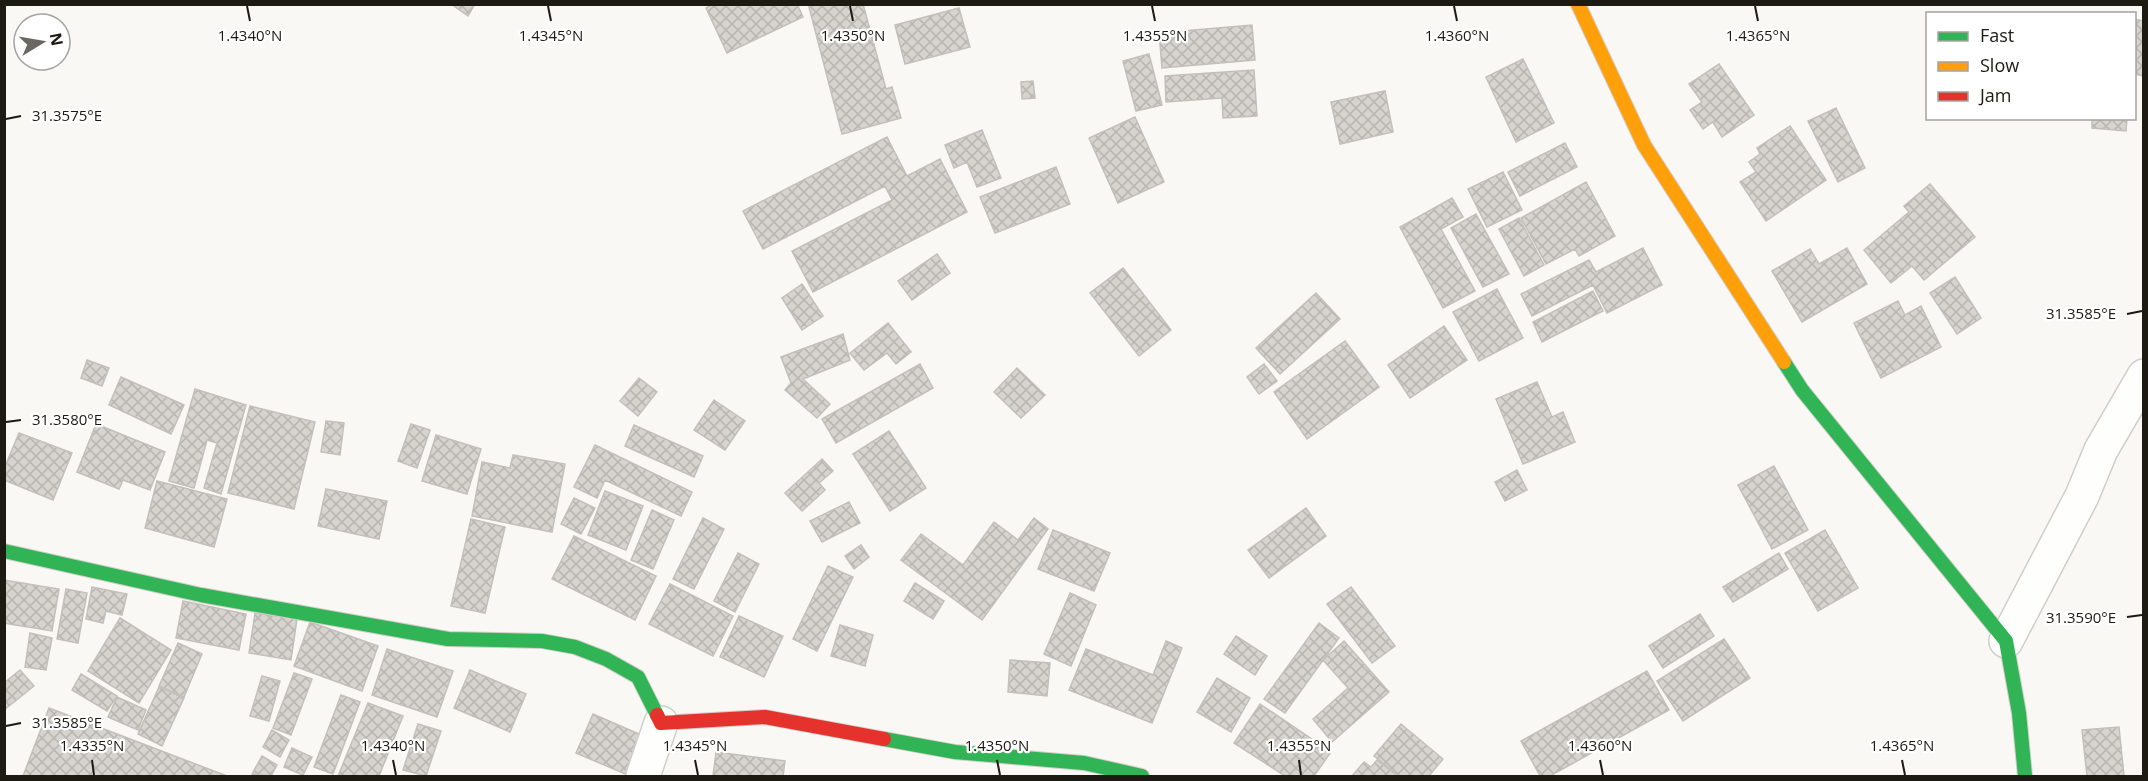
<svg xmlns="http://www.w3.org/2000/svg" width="2148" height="781" font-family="'Open Sans',sans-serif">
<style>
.building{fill:url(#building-cross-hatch);stroke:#c3c0bb;stroke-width:1.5}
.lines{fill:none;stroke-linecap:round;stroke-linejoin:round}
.street-casing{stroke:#d1cec9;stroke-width:36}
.fast-casing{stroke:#d1cec9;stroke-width:16}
.slow-casing{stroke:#d1cec9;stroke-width:16}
.jam-casing{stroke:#d1cec9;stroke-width:16}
.street{stroke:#fefefd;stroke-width:33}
.fast{stroke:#30b455;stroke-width:14}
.slow{stroke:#ff9f0a;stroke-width:14}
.jam{stroke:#e5322d;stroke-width:14}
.ticks{fill:none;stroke:#1d1913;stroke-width:2}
.ticks-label{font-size:15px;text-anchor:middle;fill:#1d1913;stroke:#fff;stroke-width:4.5;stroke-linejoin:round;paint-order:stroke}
</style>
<defs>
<pattern id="building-cross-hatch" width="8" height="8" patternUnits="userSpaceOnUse" patternTransform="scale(1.5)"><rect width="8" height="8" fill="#d7d4cf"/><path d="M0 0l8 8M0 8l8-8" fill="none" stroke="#b8b5b1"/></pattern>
</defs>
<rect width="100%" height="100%" fill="#faf8f4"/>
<path class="building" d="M451,4H475L468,16Z
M712,4H797L803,17L727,53L706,8Z
M818,4H863L886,89L892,87L901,118L842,134L809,7Z
M959,8L970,47L905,64L895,25Z
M2134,19L2144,21V76L2134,74Z
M1252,25L1255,60L1162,68L1159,33Z
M1149,54L1162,105L1136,111L1123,61Z
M1523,59L1554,123L1516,142L1486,77Z
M1719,64L1754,115L1722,137L1713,122L1703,129L1690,110L1702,102L1689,84Z
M1254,70L1257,116L1223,118L1222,98L1166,102L1165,76Z
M1033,81L1035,98L1022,99L1021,82Z
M1385,91L1393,132L1340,144L1331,102Z
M1836,108L1865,168L1838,182L1808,121Z
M1135,117L1164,182L1118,203L1089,138Z
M2092,118H2127L2126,131L2092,128Z
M1790,126L1826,180L1766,221L1740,182L1756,172L1749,162L1760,154L1757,148Z
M982,130L1001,178L977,187L967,162L954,168L945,145Z
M887,137L907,176L940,159L967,212L813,292L792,251L892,200L885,186L763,249L743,211Z
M1565,143L1577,167L1520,196L1508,172Z
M1056,167L1070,204L995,233L980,197Z
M1503,172L1522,210L1487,227L1468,189Z
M1586,182L1615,236L1579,256L1575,249L1546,264L1521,218Z
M1930,184L1975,237L1924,280L1912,266L1891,283L1864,250L1909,212L1904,206Z
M1452,198L1463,217L1441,229L1475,291L1443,308L1400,227Z
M1476,214L1509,274L1483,287L1451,228Z
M1519,218L1544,265L1524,276L1499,229Z
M1643,248L1662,285L1607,313L1593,285L1532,316L1521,294L1589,260L1596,272Z
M1847,248L1867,284L1802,322L1772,271L1810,249L1819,264Z
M937,254L950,273L912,300L898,281Z
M1123,268L1171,330L1139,356L1090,293Z
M1955,277L1981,318L1957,334L1930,293Z
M802,284L823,316L802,330L782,298Z
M1497,289L1523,338L1479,361L1453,312Z
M1593,291L1603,311L1542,342L1533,322Z
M1316,293L1340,319L1280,374L1256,348Z
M1898,301L1905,315L1921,306L1941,347L1881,378L1854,323Z
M888,323L911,352L896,364L887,353L864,370L850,353Z
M1444,326L1467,360L1410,398L1388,365Z
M843,334L850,360L803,379L830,404L817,418L785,390L791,383L781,357Z
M1345,341L1379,387L1307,439L1274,392Z
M87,360L109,368L102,386L81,378Z
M920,364L933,388L836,443L822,419Z
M1264,364L1277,381L1259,394L1247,377Z
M1017,368L1045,395L1021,418L994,392Z
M121,377L184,405L171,434L109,405Z
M639,378L657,392L638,416L620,401Z
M1537,382L1552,417L1563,412L1575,442L1523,464L1496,399Z
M195,389L246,405L221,494L204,488L217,443L207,440L194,488L169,481Z
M714,400L745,421L725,450L694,430Z
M250,406L315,422L294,509L228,493Z
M326,421L344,423L340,455L321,452Z
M96,424L165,452L150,490L123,480L119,489L77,472Z
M411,424L430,430L417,468L398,461Z
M634,425L703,456L694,477L625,446Z
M889,431L926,488L890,511L853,454Z
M19,433L72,453L53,500L4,480V469Z
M436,435L481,449L467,494L422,481Z
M595,445L692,492L681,516L605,480L597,498L574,487Z
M513,455L565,464L552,532L472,516L482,462L510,468Z
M822,459L833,471L819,483L825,490L802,511L785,493Z
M1774,466L1808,530L1772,549L1738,485Z
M1517,470L1527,490L1505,501L1495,482Z
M157,481L227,499L214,547L145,528Z
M326,489L387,501L379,539L318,526Z
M605,491L643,506L626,550L588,535Z
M574,498L595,508L581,534L561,524Z
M849,502L860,523L822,542L810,521Z
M1306,508L1326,536L1269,578L1248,550Z
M652,510L674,520L653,569L631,560Z
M703,518L724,529L694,589L673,579Z
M1034,518L1048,529L982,620L901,560L921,534L963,565L994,522L1018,540Z
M471,519L505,527L485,613L451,606Z
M1053,530L1110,553L1094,591L1038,569Z
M1825,530L1858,588L1818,611L1785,553Z
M574,536L656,576L635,620L552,579Z
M861,545L869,557L854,569L845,556Z
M738,553L759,564L735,612L714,601Z
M1779,553L1788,569L1733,602L1723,587Z
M828,566L853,577L817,651L793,639Z
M4,580L59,589L52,631L4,623Z
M915,583L944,601L933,619L904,601Z
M670,584L733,616L713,656L649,624Z
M92,587L127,594L122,615L106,611L103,623L86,619Z
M1351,587L1395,646L1372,663L1327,604Z
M66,589L87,593L78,643L57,639Z
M1070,593L1096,605L1071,666L1044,654Z
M183,601L246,614L239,650L176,638Z
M255,613L297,619L291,660L249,653Z
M1700,614L1714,636L1663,668L1649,646Z
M739,616L783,636L764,677L720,657Z
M120,618L171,650L139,703L88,671Z
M310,622L378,646L362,691L294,666Z
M1319,623L1339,638L1285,713L1264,699Z
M840,625L873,635L865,666L831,656Z
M30,633L52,638L46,670L25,667Z
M1236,636L1267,656L1255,675L1224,654Z
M1724,639L1750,678L1683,721L1657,681Z
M1166,641L1182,648L1152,723L1069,690L1086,649L1153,675Z
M1344,641L1389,692L1332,742L1313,719L1348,688L1323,660Z
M178,643L202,654L184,697L159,686Z
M387,649L453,671L437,717L372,695Z
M1010,660L1050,663L1047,696L1008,692Z
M20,670L34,686L4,710V683Z
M470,670L526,694L510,732L454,708Z
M1647,671L1669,710L1550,776H1540L1521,741Z
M294,673L312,679L291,735L273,728Z
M81,674L117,696L107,711L72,690Z
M262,676L280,681L269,721L250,716Z
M1217,678L1250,698L1231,732L1197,712Z
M159,687L184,698L162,746L138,734Z
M341,695L360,702L333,774L314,767Z
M117,697L146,710L138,730L108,717Z
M368,703L403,716L379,776H338Z
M1260,704L1331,752L1314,776H1285L1234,743Z
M49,708L227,776H23Z
M593,714L648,738L630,776L576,753Z
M418,724L441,731L426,776L403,770Z
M1401,724L1443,759L1429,776H1399L1374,756Z
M2119,727L2124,776H2087L2082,730Z
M272,730L289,740L280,757L263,747Z
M292,748L312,757L303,775L284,767Z
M716,752L785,761L783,776H713Z
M262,756L277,765L271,776L252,774Z
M1377,760L1398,776H1352L1364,762L1371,767Z"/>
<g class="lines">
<g class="street-casing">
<path id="street" d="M2006,641L2082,496L2101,450L2144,376
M643,776L661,723"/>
</g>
<g class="fast-casing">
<path id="fast" d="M1784,362L1802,390L2006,641L2019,713L2025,776
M4,551L201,595L448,639L542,641L575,647L606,659L638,677L657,715
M884,739L955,752L1084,763L1142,776"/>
</g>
<g class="slow-casing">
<path id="slow" d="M1578,4L1644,145L1784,362"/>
</g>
<g class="jam-casing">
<path id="jam" d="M657,715L661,723L765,717L884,739"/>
</g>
<use href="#street" class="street"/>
<use href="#fast" class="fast"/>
<use href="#slow" class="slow"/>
<use href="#jam" class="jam"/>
</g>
<path class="ticks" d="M247,6L250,21M548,6L551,21M850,6L853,21M1152,6L1155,21M1454,6L1457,21M1755,6L1758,21M6,119L21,116M2127,314L2142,311M6,422L21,420M2127,617L2142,615M6,726L21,723M92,760L94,775M393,760L396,775M695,760L698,775M997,760L1000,775M1299,760L1301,775M1600,760L1603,775M1902,760L1905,775"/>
<g class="ticks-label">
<text x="250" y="41">1.4340°N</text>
<text x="551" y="41">1.4345°N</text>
<text x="853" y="41">1.4350°N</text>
<text x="1155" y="41">1.4355°N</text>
<text x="1457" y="41">1.4360°N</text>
<text x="1758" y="41">1.4365°N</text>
<text x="67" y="121">31.3575°E</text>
<text x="2081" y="319">31.3585°E</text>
<text x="67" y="425">31.3580°E</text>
<text x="2081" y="623">31.3590°E</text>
<text x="67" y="728">31.3585°E</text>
<text x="92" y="751">1.4335°N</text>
<text x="393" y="751">1.4340°N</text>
<text x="695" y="751">1.4345°N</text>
<text x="997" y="751">1.4350°N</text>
<text x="1299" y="751">1.4355°N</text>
<text x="1600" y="751">1.4360°N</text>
<text x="1902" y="751">1.4365°N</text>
</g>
<rect width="2148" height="781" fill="none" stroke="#1d1913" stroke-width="12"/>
<rect x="1926" y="12" width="210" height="108" fill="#ffffff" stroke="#a5a3a1" stroke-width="1.5"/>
<rect x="1938" y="32" width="30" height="9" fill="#30b455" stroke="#a5a3a1" stroke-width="1.5"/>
<text x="1980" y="42" font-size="18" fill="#1d1913">Fast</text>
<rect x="1938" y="62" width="30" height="9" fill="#ff9f0a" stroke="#a5a3a1" stroke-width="1.5"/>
<text x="1980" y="72" font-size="18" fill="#1d1913">Slow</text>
<rect x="1938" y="92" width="30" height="9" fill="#e5322d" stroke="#a5a3a1" stroke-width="1.5"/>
<text x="1980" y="102" font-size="18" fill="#1d1913">Jam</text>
<g transform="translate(42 42) rotate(79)"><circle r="28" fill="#ffffff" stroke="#a5a3a1" stroke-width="1.5"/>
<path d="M0-4.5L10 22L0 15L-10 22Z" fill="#6a6762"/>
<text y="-9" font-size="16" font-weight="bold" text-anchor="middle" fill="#1d1913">N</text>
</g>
</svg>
